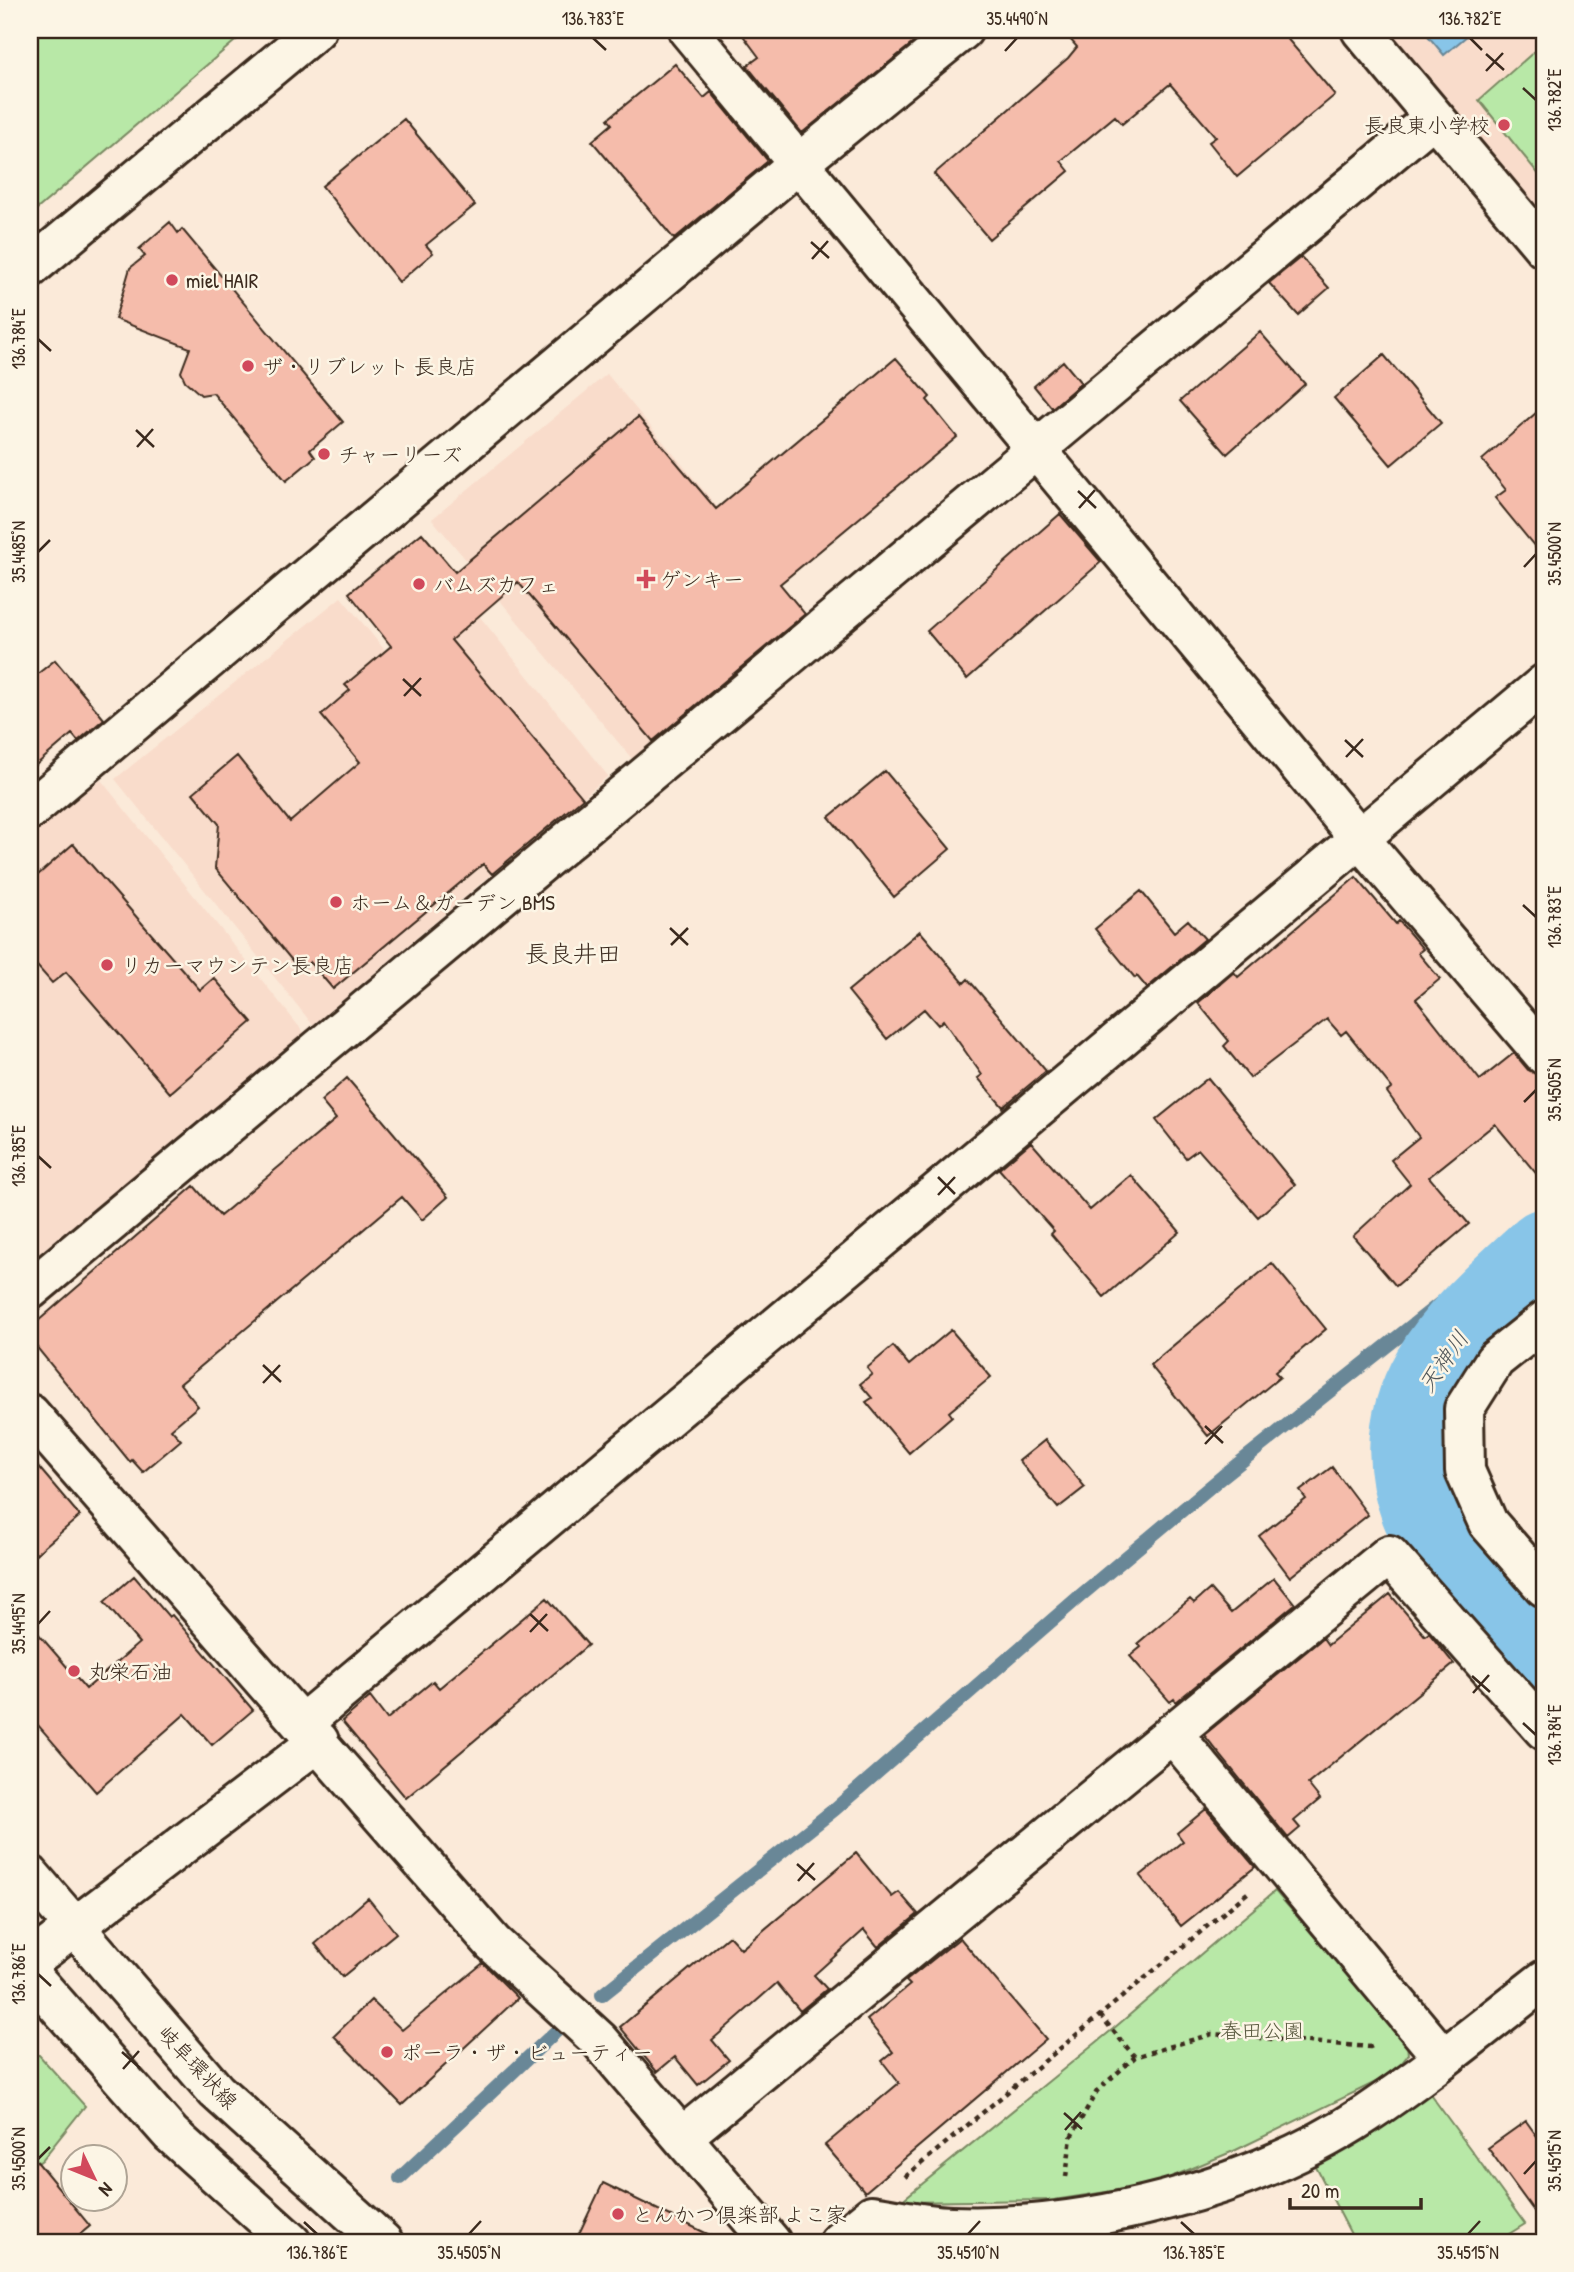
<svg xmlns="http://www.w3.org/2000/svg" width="1574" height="2272" font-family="'Patrick Hand','Klee One',sans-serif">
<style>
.built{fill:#f9dccb}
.green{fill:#b8e8a7;stroke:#7a8962;stroke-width:2}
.water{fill:#88c5e8;stroke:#698797;stroke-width:2}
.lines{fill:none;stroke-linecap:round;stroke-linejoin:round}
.stream{stroke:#698797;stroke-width:14}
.river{stroke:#88c5e8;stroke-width:79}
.building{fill:#f5bcab;stroke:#3b2a1e;stroke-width:2}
.street-casing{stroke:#3b2a1e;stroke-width:44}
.secondary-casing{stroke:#3b2a1e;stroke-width:44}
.primary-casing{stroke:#3b2a1e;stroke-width:44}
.path{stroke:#3b2a1e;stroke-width:4.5;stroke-dasharray:5 5;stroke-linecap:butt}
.street{stroke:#fcf5e5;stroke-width:38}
.secondary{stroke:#fcf5e5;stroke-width:38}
.primary{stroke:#fcf5e5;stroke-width:38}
.ticks{fill:none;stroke:#3b2a1e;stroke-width:2.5}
.poi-dot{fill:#d1495b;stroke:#fcf5e5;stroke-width:2.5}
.labels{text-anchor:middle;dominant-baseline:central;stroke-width:5;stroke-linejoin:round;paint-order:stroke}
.poi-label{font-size:21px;fill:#3b2a1e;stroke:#fcf5e5;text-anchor:start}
.park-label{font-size:21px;fill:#5a5a40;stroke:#fcf5e5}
.street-label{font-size:21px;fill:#3b2a1e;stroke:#fcf5e5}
.water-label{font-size:23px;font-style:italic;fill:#52585b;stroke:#fcf5e5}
.quarter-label{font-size:24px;fill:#3b2a1e;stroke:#fcf5e5}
.neatline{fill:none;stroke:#3b2a1e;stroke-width:2.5}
.ticks-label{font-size:18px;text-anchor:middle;fill:#3b2a1e}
</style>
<rect width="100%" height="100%" fill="#fbead9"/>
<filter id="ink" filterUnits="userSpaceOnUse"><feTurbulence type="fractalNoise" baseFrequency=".0143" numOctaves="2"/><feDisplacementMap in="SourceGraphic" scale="14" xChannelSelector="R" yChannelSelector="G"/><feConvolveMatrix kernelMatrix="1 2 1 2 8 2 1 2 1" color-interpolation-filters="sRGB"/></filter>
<g filter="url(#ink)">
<path class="built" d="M1385,30H1544V221Z
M607,374L812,621L638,766L432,519Z
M460,592L608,776L313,1025L115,779L341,597L388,654Z
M101,780L305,1034L30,1261V836Z"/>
<path class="green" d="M30,30H248L30,215Z
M1544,43V181L1479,100Z
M1275,1891L1407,2043L1408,2055L1400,2065L1378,2081L1236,2150L1152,2185L1054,2200L900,2202L1113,2029Z
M30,2055H39L85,2106L42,2160L30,2169Z
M1428,2091L1525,2224L1496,2242H1355L1316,2167Z"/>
<path class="water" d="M1423,30H1474L1444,55Z"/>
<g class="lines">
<path class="stream" d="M602,1995L835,1809L1080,1596L1223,1476L1472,1278L1511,1279
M400,2178L565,2023"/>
<path class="river" d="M1544,1248C1465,1321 1377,1392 1420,1510C1437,1555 1511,1630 1544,1669"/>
</g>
<path class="building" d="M739,30H929L802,133L747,66L759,57Z
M1062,30H1280L1335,95L1237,177L1209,142L1216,137L1170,84L1122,124L1115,116L1061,161L1069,171L989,239L934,174L1068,58L1077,47Z
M675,64L704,98L711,92L768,161L674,239L592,141L612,124L608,119Z
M404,119L475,205L426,245L433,253L399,282L322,186Z
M170,222L178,233L182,229L343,422L310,450L315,457L286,481L213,393L201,395L185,381L181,372L190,348L115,319L130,268L145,256L139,249Z
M1301,257L1329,288L1298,315L1269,283Z
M1260,332L1305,384L1227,454L1180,401Z
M1384,355L1441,423L1391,465L1334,398Z
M896,358L930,397L927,400L957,437L780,584L805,614L653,741L518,582L451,640L583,798L492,874L483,864L333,989L310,962L300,970L215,868L219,824L193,793L237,756L290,822L360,762L321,715L350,690L345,685L391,646L349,593L422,533L455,572L638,417L716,509Z
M1063,361L1081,383L1052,408L1034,386Z
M1544,406V558L1495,498L1506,490L1482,460Z
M1060,514L1101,562L967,679L927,631Z
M55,660L104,719L78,741L72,734L30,770V680Z
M885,771L950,849L894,897L829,817Z
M73,844L200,990L214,978L252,1022L170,1093L66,972L52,983L30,958V882Z
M1356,877L1396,924L1399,921L1423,949L1418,953L1440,979L1416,999L1480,1080L1514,1053L1528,1070L1544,1076V1183L1495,1124L1429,1177L1469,1224L1396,1286L1353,1236L1410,1184L1391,1160L1419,1137L1387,1092L1392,1088L1346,1031L1341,1035L1327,1019L1250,1078L1224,1046L1229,1041L1198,1003L1234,972L1238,977Z
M1141,891L1174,932L1188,920L1205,939L1147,988L1137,976L1135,978L1095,929Z
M920,931L964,983L968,979L1046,1071L1003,1107L978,1078L982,1075L943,1020L938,1025L924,1009L887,1039L848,991Z
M347,1078L448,1197L422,1220L402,1197L180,1384L198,1406L171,1429L181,1440L143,1472L132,1460L130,1462L30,1339V1328L194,1186L220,1216L336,1119L321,1101Z
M1208,1078L1295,1185L1258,1217L1198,1149L1186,1158L1156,1120Z
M1031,1142L1090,1210L1131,1175L1180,1232L1104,1297L1051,1234L1054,1231L999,1169Z
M1272,1263L1326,1329L1275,1372L1280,1377L1208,1436L1150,1365Z
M951,1330L991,1377L949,1412L952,1416L909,1453L866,1402L872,1398L860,1384L872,1374L867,1368L893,1346L909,1365Z
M1045,1440L1085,1487L1058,1508L1019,1461Z
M30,1457L80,1516L30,1559Z
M1332,1467L1368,1515L1290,1577L1259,1536L1306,1499L1300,1491Z
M134,1576L169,1617L172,1615L253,1710L212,1745L185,1714L96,1792L30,1716V1624L86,1689L139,1643L104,1602Z
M1274,1578L1295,1604L1176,1702L1174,1699L1170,1702L1130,1656L1141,1647L1138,1643L1190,1599L1194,1603L1210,1589L1231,1613Z
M1390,1594L1425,1636L1429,1633L1454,1664L1308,1784L1320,1799L1294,1821L1300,1828L1288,1838L1204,1735L1323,1638L1328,1645Z
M547,1598L588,1645L406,1798L342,1721L370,1697L387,1719L433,1681L439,1688Z
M1206,1809L1255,1867L1181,1926L1140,1876L1183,1841L1177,1833Z
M856,1853L892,1897L899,1892L918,1914L878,1947L864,1930L814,1975L827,1989L800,2011L777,1983L712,2040L729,2060L698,2085L675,2057L657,2072L620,2027L729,1936L741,1949Z
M368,1898L396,1933L342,1977L315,1944Z
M960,1938L1046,2039L865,2192L825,2145L899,2083L882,2061L893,2052L867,2020L910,1985L906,1981Z
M483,1963L518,1998L402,2105L334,2036L371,2000L402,2030Z
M1526,2121L1544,2146V2225L1488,2148Z
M30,2153L90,2226L71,2242H30Z
M603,2183L724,2242H575Z"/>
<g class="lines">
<g class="street-casing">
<path id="street" d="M688,30L1359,838L1544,1055
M1361,30L1544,248
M30,810L799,163L963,30
M30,1290L1434,117
M1544,1321L1495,1360L1464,1409L1465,1471L1488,1523L1544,1587
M30,1414L493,1943L600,2041L771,2242
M303,1723L1544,684
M1172,1733L1443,2058
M30,1961L319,1741
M682,2137L1389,1555L1544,1730
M839,2242L872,2215C898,2219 924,2225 951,2226C1085,2231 1253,2189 1366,2114C1428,2073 1486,2025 1544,1980"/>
</g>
<g class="secondary-casing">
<path id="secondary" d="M30,268L316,30"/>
</g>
<g class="primary-casing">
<path id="primary" d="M30,1875L216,2091L383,2242
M30,1974L171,2134L291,2242"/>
</g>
<path class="path" d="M1100,2015L1135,2057
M905,2177L1251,1890
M1066,2177L1071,2137L1097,2091L1135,2057L1212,2034L1370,2047L1376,2044"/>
<use href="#street" class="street"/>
<use href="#secondary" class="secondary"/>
<use href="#primary" class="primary"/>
</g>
</g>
<path class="ticks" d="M593,38L606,50M1470,38L1482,50M1005,51L1017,38M1486,54L1504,70M1486,71L1503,53M1523,88L1536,100M811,242L829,258M812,259L828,241M38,339L51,351M136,430L154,447M137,447L153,429M1078,491L1096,508M1079,508L1095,490M38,552L50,540M1524,567L1536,554M403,679L421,696M404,696L421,678M1345,740L1363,757M1346,757L1363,739M1523,905L1536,917M670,928L688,945M671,945L688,928M1524,1102L1536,1090M38,1156L51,1168M938,1177L955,1194M938,1195L955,1177M263,1365L281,1382M263,1383L280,1365M1205,1426L1223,1443M1205,1444L1222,1426M530,1614L548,1631M38,1624L50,1611M530,1632L547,1614M1472,1676L1490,1692M1473,1693L1489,1675M1523,1723L1536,1735M797,1864L815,1880M798,1881L814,1863M38,1974L51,1986M122,2052L140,2068M123,2069L139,2051M1064,2113L1082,2129M1065,2130L1081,2112M38,2159L50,2147M1524,2174L1536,2161M304,2222L317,2234M1181,2222L1194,2234M469,2234L481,2221M968,2234L980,2221M1468,2234L1480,2221"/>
<g class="poi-dot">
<circle cx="1504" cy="125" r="7"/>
<circle cx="172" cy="280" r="7"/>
<circle cx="248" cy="366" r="7"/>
<circle cx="324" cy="454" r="7"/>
<path d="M642.5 568.5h7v7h7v7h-7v7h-7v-7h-7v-7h7z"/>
<circle cx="419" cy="584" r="7"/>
<circle cx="336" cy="902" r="7"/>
<circle cx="107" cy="965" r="7"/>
<circle cx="74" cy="1671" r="7"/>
<circle cx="387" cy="2052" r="7"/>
<circle cx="618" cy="2214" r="7"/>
</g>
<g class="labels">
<g class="poi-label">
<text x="1490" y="125" text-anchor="end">長良東小学校</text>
<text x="186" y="280">miel HAIR</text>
<text x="262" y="366">ザ・リブレット 長良店</text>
<text x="338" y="454">チャーリーズ</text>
<text x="660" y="579">ゲンキー</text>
<text x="433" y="584">バムズカフェ</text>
<text x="350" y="902">ホーム＆ガーデン BMS</text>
<text x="121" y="965">リカーマウンテン長良店</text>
<text x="88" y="1671">丸栄石油</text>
<text x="401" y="2052">ポーラ・ザ・ビューティー</text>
<text x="632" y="2214">とんかつ倶楽部 よこ家</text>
</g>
<g class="park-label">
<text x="1262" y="2030">春田公園</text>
</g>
<g class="street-label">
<text transform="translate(198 2067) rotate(47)">岐阜環状線</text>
</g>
<g class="water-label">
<text transform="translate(1443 1361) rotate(-55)">天神川</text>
</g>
<g class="quarter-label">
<text x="573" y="953">長良井田</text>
</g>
</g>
<rect width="1574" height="2272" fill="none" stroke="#fcf5e5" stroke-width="77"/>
<g transform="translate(94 2178) rotate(133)"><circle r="33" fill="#fcf5e5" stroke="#afa495" stroke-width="2"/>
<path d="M0-5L12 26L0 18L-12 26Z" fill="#d1495b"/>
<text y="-10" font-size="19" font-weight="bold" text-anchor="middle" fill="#3b2a1e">N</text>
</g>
<path d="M1290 2198v10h131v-10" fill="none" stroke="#3b2a1e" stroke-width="3.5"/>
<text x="1301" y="2198" font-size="21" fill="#3b2a1e" stroke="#fcf5e5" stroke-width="5" paint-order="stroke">20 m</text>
<rect x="38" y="38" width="1498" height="2196" class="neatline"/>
<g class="ticks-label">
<text x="593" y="25">136.783°E</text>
<text x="1017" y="25">35.4490°N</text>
<text x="1470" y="25">136.782°E</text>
<text transform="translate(1555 100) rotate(-90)" y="6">136.782°E</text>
<text transform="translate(19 339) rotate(-90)" y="6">136.784°E</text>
<text transform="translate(19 552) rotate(-90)" y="6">35.4485°N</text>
<text transform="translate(1555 554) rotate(-90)" y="6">35.4500°N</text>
<text transform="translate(1555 917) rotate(-90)" y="6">136.783°E</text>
<text transform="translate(1555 1090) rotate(-90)" y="6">35.4505°N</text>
<text transform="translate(19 1156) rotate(-90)" y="6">136.785°E</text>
<text transform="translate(19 1624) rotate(-90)" y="6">35.4495°N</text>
<text transform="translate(1555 1735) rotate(-90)" y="6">136.784°E</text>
<text transform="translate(19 1974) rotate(-90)" y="6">136.786°E</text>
<text transform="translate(19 2159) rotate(-90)" y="6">35.4500°N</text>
<text transform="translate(1555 2161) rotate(-90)" y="6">35.4515°N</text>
<text x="317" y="2259">136.786°E</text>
<text x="469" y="2259">35.4505°N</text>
<text x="968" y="2259">35.4510°N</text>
<text x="1194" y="2259">136.785°E</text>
<text x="1468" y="2259">35.4515°N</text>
</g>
</svg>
